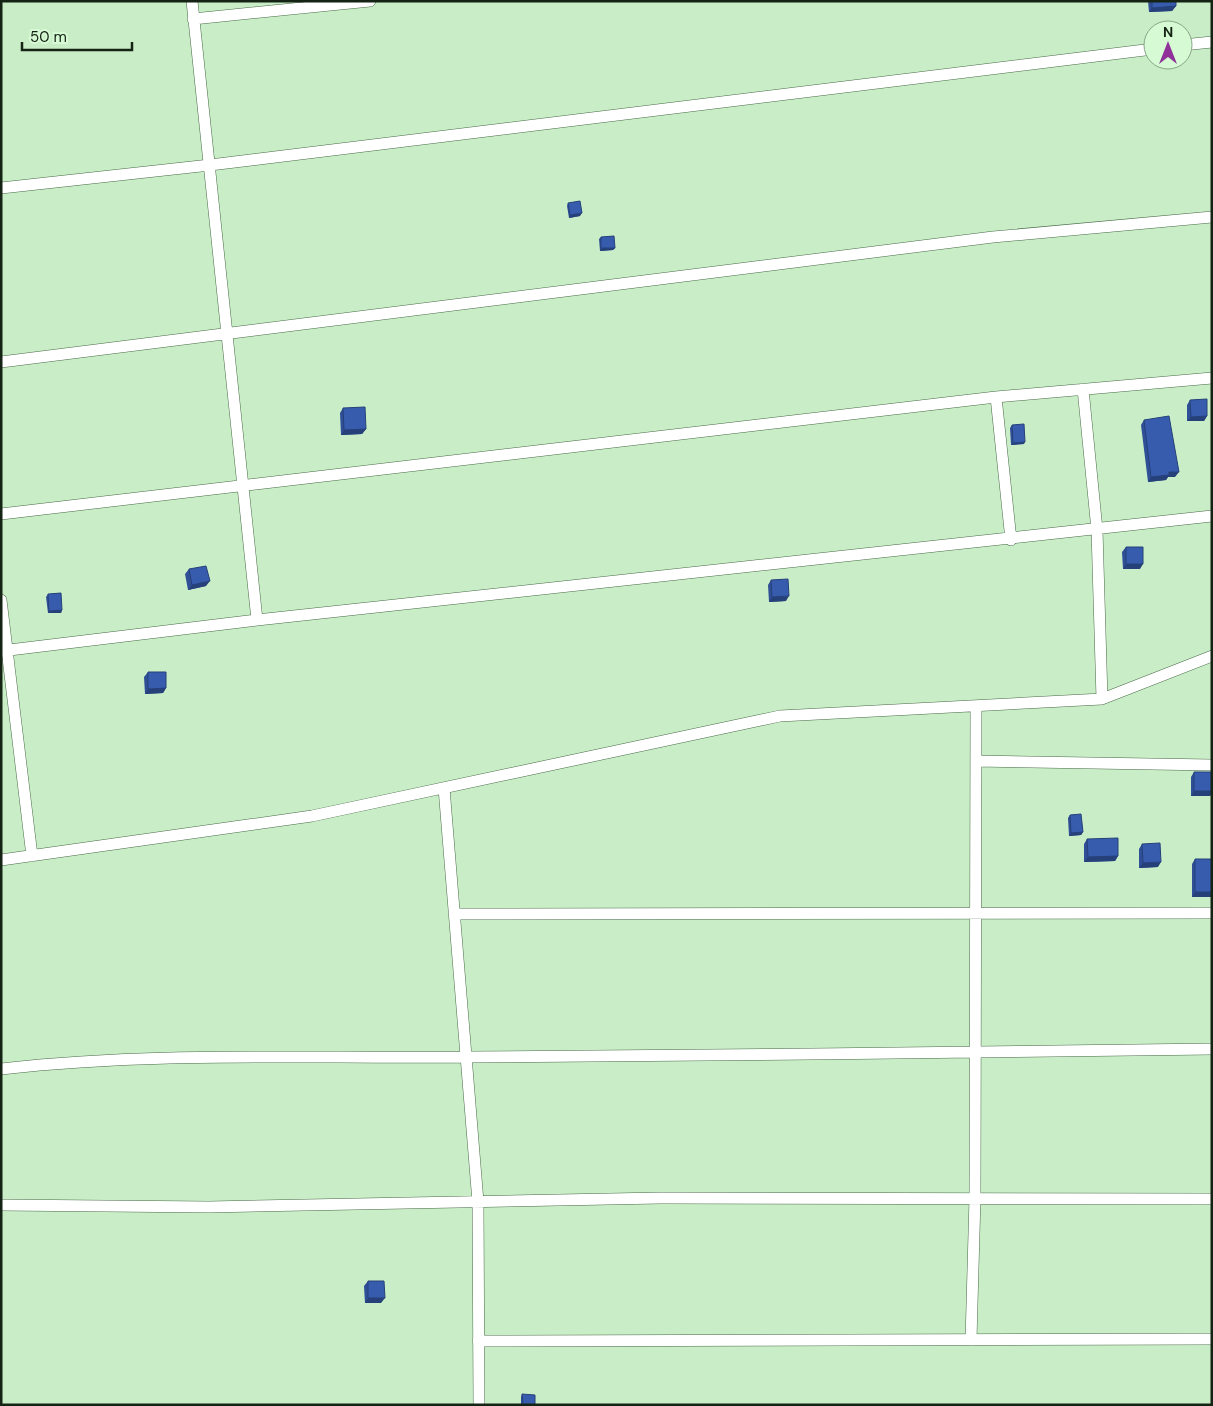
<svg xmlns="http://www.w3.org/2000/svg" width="1213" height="1406" font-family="'DM Sans',sans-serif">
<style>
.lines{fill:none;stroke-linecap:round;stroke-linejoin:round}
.minor-casing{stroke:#496a48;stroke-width:12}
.minor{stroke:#fff;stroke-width:11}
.wall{fill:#2f4f96}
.shaded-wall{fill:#26407a}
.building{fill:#375cae;stroke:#26407a}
</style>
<rect width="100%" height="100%" fill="#c9eec7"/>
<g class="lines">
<g class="minor-casing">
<path id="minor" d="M192,1L257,620
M193,19L370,1
M1183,45L1212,42
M1,188L210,165L1153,49
M1,362L993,237L1212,217
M1083,389L1097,530L1102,699
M996,397L1011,540
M1,514L996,397L1212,378
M1,600L32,856
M1,651L257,620L1212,516
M976,761L1212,765
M444,788L478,1202L479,1405
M1,860L312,816L780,716L1102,699L1212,656
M454,914L1212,913
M1,1069C157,1051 313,1059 469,1057C717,1056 964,1052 1212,1049
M1,1205L209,1207L660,1198L1212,1199
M971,1340L975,1198L976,707
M478,1341L1212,1339"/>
</g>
<use href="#minor" class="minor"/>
</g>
<path class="wall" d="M1148,1H1176V6L1172,11L1149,12Z
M568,203L580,216L569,218L567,206Z
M601,237L615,248L613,250L600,251L599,239Z
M1190,400L1207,416L1204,421H1187V405Z
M343,408L366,429L362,434L341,435L340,413Z
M1144,420L1175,477H1168L1166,480L1148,482L1141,425Z
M1012,425L1024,444L1011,445L1010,428Z
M1126,547L1140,569H1123L1122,552Z
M189,569L206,586L188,590L185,574Z
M771,580L786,601L769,602L768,585Z
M48,594L62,610L61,613H48L46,597Z
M148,672L166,688L163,693L145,694L144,677Z
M1194,772L1210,796H1191V777Z
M1070,815L1083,832L1081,835L1069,836L1068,818Z
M1087,839L1118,856L1115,861L1084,862V844Z
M1142,844L1158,867L1139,868V849Z
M1195,859H1212V896L1211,897H1192V864Z
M368,1281L381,1303H365L364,1286Z
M522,1394L535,1405H521V1397Z"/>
<path class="shaded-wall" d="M1176,6L1172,11L1149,12L1152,8Z
M582,213L580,216L569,218L570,215Z
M601,248H615L613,250L600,251Z
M1207,416L1204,421H1187L1191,417Z
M366,429L362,434L341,435L344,430Z
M1025,442L1024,444L1011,445L1013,443Z
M1169,472H1179L1175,477H1168L1166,480L1148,482L1151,477Z
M1126,564H1143L1140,569H1123Z
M210,581L206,586L188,590L192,585Z
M789,596L786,601L769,602L772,597Z
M62,610L61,613H48L49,611Z
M166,688L163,693L145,694L148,689Z
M1194,791H1212V794L1210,796H1191Z
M1083,832L1081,835L1069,836L1071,833Z
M1118,856L1115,861L1084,862L1088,857Z
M1161,862L1158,867L1139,868L1143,863Z
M1195,892H1212V896L1211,897H1192Z
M368,1298H385L381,1303H365Z"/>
<path class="building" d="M1152,1H1176V6L1152,8Z
M580,201L582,213L570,215L568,203Z
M614,236L615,248H601V237Z
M1207,399V416L1191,417L1190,400Z
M365,407L366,429L344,430L343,408Z
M1169,416L1179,472H1169V475L1151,477L1144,420Z
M1024,424L1025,442L1013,443L1012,425Z
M1126,547H1143V564H1126Z
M206,566L210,581L192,585L189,569Z
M788,579L789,596L772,597L771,580Z
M61,593L62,610L49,611L48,594Z
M148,672H166V688L148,689Z
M1194,772H1212V791H1194Z
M1081,814L1083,832L1071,833L1070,815Z
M1118,838V856L1088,857L1087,839Z
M1160,843L1161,862L1143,863L1142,844Z
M1195,859H1212V892H1195Z
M368,1281H384L385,1298H368Z
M522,1394L535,1395V1405H523Z"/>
<rect width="1213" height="1406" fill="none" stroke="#152315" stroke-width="5"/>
<g transform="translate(1168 45)"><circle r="24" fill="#d6fbd4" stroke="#89a588"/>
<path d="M0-4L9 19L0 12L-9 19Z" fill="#90319a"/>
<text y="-8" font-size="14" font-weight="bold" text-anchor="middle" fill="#152315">N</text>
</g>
<path d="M22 42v8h110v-8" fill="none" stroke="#152315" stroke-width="2.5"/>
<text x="30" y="42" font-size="15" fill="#152315" stroke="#d6fbd4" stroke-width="4" paint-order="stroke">50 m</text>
</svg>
